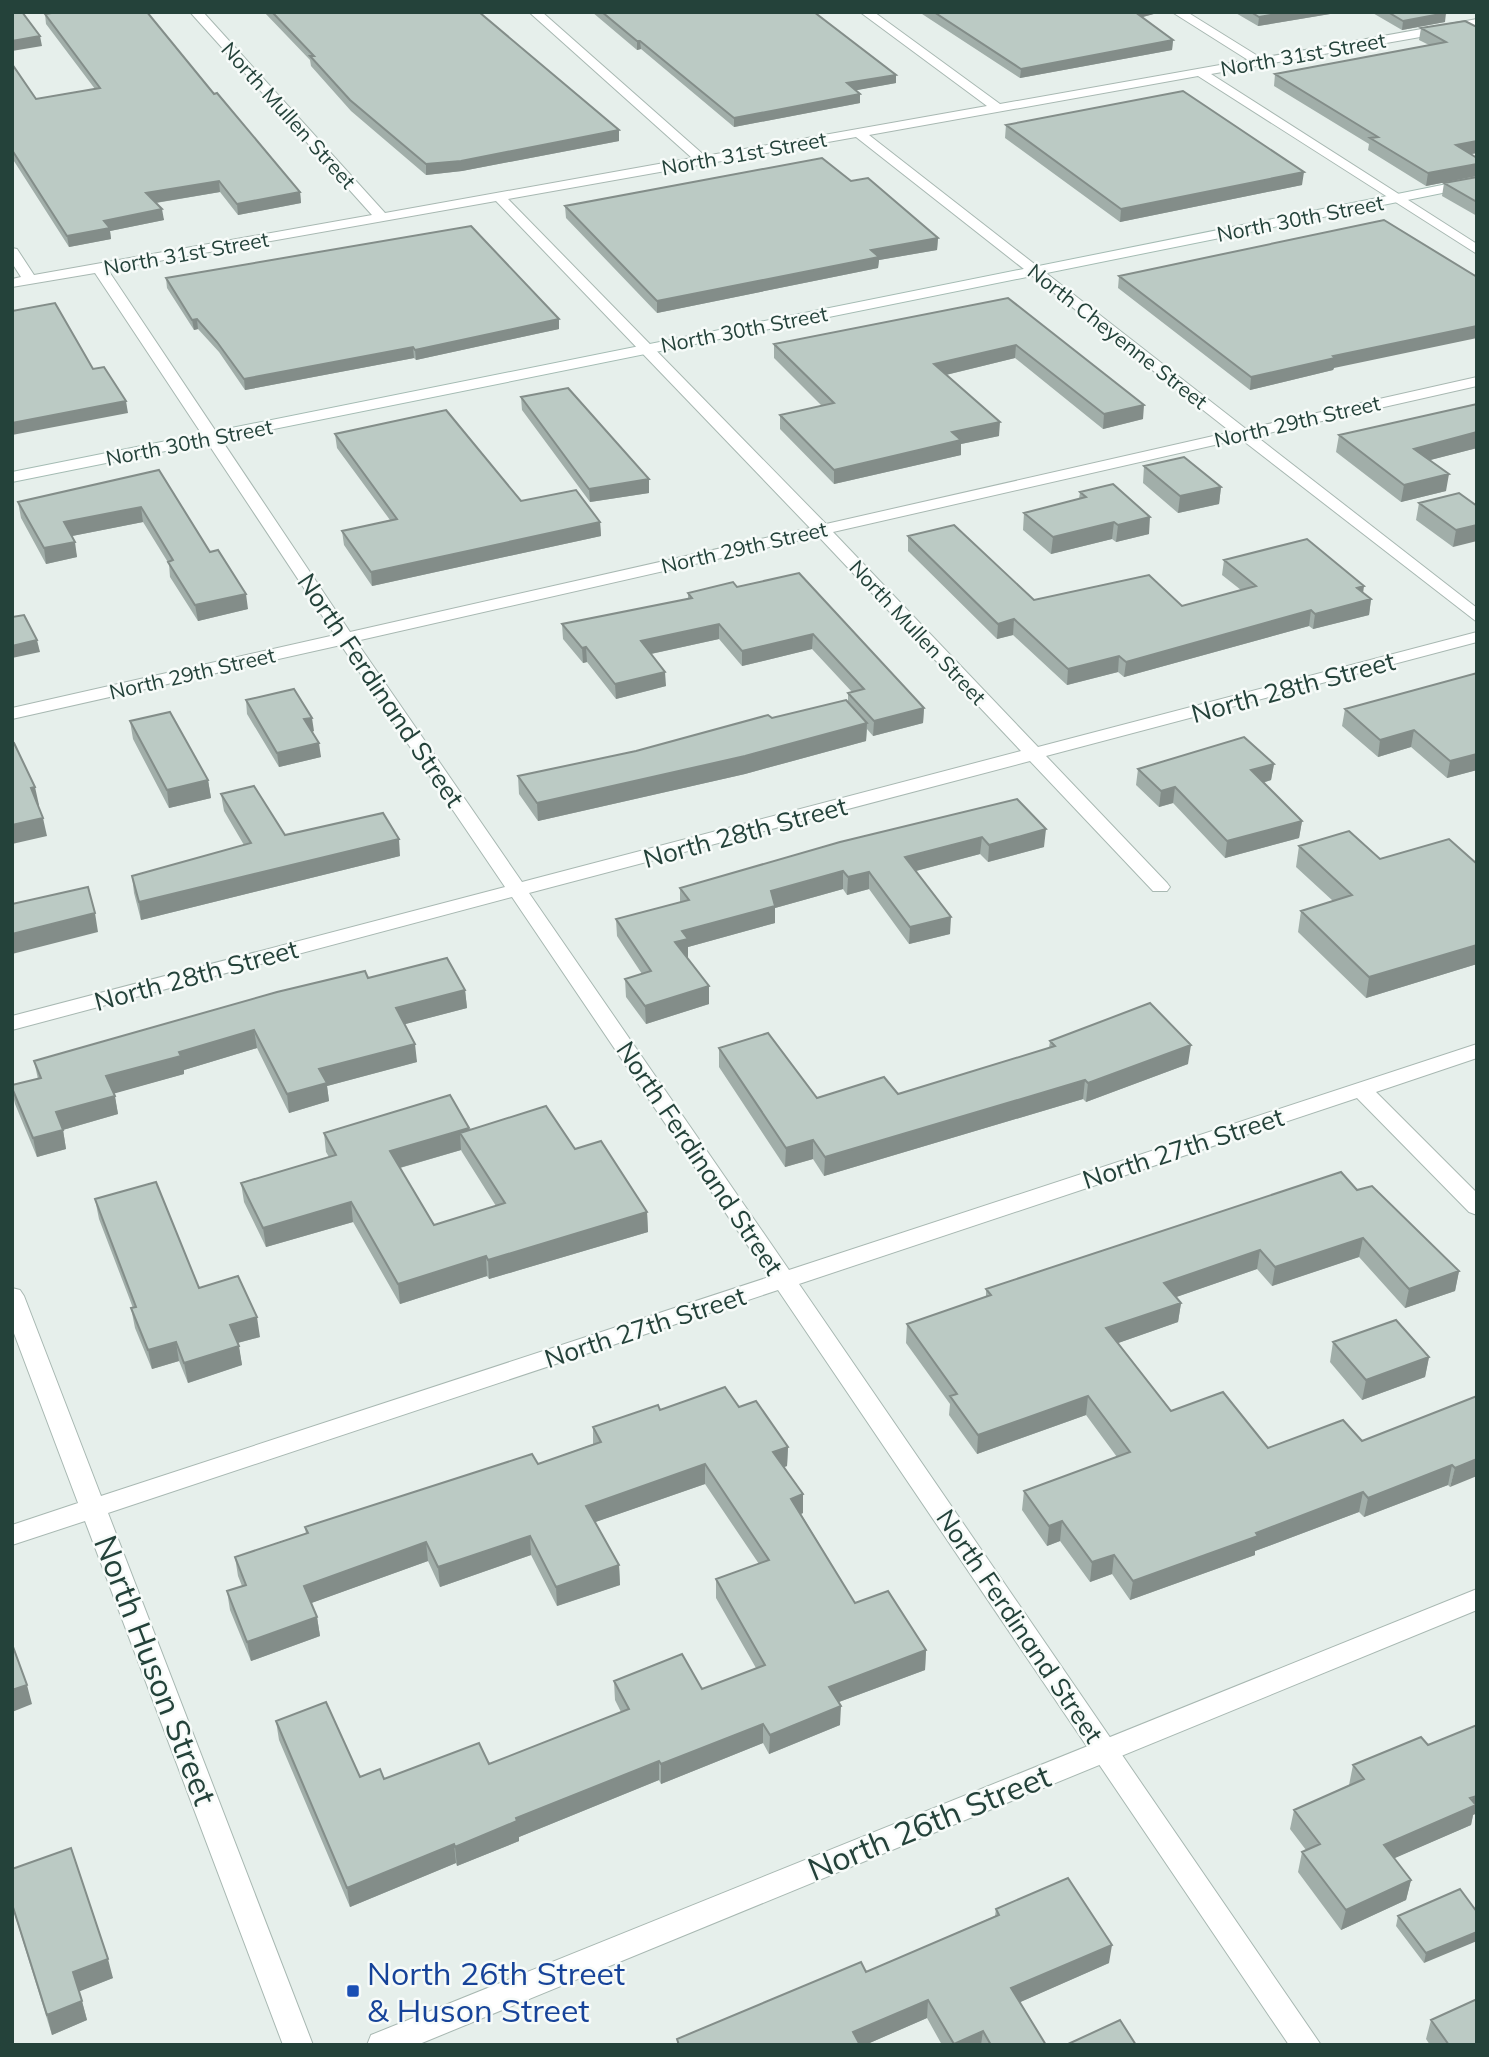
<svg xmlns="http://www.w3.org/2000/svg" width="1489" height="2057" font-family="Mulish,sans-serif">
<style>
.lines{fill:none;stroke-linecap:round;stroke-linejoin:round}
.minor-casing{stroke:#a8b8b2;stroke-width:2}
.tertiary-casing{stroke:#a8b8b2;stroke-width:2}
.secondary-casing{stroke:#a4bbb3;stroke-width:2}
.minor{fill:#fff;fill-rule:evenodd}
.tertiary{fill:#fff;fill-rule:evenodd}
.secondary{fill:#fff;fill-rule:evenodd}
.wall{fill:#a1aea9;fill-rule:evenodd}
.shaded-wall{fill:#838d89}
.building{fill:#bbcac4;stroke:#838d89;stroke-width:2}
.transit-dot{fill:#1a4fb4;stroke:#f7fbf9;stroke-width:2.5}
.labels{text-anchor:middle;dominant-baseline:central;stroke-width:5;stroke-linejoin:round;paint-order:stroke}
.far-street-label{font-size:21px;fill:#24423a;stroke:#f7fbf9}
.street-label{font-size:26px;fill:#24423a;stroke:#f7fbf9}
.near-street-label{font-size:32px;fill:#24423a;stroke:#f7fbf9}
.near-transit-label{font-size:32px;fill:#164399;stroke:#f7fbf9;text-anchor:start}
</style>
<rect width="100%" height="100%" fill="#e6efeb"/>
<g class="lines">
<g class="minor-casing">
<path id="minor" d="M190,12H203L385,213L692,158L529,12H542L705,156L987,106L860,12H874L1000,104L1248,60L1172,12H1187L1261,58L1477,19V27L1211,74L1477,244V254L1198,76L869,135L1246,429L1477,377V386L1256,436L1477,608V622L1241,439L833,532L1038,747L1477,632V642L1046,756L1167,883L1170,887L1167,891H1153L1030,761L529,893L789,1270L1477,1044V1058L1376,1092L1477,1193V1215L1469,1212L1357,1098L799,1284L1321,2045H1289L778,1290L108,1513L313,2045H283L85,1521L12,1545V1525L78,1503L12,1328V1288L20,1290L24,1296L101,1496L769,1277L512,897L12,1030V1016L505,887L341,645L12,719V708L335,635L95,273L12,287V279L21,277L12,263V248L17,249L34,275L372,215ZM856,137L1231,432L826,524L508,199ZM496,201L810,528L350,632L108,270ZM818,536L1021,751L522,882L356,641Z"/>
</g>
<g class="tertiary-casing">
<path id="tertiary" d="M1477,1589V1610L417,2045H367L371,2035Z"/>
</g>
<g class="secondary-casing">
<path id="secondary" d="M1477,178V186L12,482V472Z"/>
</g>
<use href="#minor" class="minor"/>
<use href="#tertiary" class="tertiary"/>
<use href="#secondary" class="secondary"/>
</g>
<path class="wall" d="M264,12H479L619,130V141L462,171L426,175L351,111L311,66L310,60Z
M592,12H814L896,83L856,90L860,94V103L734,127L641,49L637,50Z
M919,12H1161L1142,17L1173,40L1172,50L1020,78Z
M1234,12H1342L1258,26Z
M1371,12H1445V22L1402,30Z
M45,14L214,94L300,192L301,203L238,215L220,192L156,203L164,220L110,231L111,239L69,247L12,158V64L36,99L95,89L46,24Z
M1477,27V153L1471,154L1477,176L1426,186L1368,150L1369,144L1274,86L1275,74L1429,45L1419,40L1421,28Z
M1006,125L1302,185L1120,222L1005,138Z
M1477,177V216L1442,196L1444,183Z
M851,181L938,238L937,250L879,260L878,268L657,313L566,218L565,206Z
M1119,276L1334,368L1333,370L1250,390L1118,288Z
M166,278L559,329L416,360L414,358L245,390L219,352L198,329L194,330L167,288Z
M1008,298L1143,419L1103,429L1015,358L946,375L999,436L961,444V455L834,484L780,429V415L822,406L774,358V344Z
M521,397L649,479V493L590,502L522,410Z
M1477,404V448L1430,460L1446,491L1401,502L1336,452L1339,435Z
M335,434L521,501L600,522L601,536L372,586L344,545L342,531L390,520L337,448Z
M1144,466L1221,487L1219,504L1178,513L1143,483Z
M159,470L210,552L248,609L198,621L170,577L169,564L143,522L72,536L77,557L46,564L21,518L18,502Z
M1080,492L1149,534L1116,542L1112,539L1051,554L1023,530L1024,513L1079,499Z
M1419,503L1477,506L1453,547L1416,520Z
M908,536L1034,600L1182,606L1241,590L1222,575L1224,560L1363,593L1371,599L1369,615L1313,629L1309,626L1124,677L1118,672L1067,685L1013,635L997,639L908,551Z
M799,573L924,708L923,723L873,736L867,729L866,741L745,774L538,821L519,794L518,776L636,751L772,718L848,702V693L852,692L812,649L742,666L719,639L651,654L666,686L616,699L587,662L583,663L563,639L562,624L688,599V593L737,587Z
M1477,673V770L1447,778L1411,747L1378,757L1342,726L1345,709Z
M246,700L314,731L312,732L321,757L279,767L247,714Z
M130,721L208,780L211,798L169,808L133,739Z
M1274,764L1271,780L1263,783L1302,821L1299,838L1225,858L1173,803L1159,807L1136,785L1138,769Z
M221,794L285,835L400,856L141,920L134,893L132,876L244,845L224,811Z
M1017,799L1044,847L988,862L980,854L916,871L950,934L909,944L869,889L847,895L843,889L775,908V923L688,947V957H687L709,1004L646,1024L626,997L625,979L642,974L617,936L616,919L680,903V888Z
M1299,846L1380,859L1477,864V964L1366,998L1298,932L1301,911L1333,901L1296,867Z
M368,978L465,990L467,1008L405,1024L417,1062L327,1086L329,1101L289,1113L257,1048L184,1070V1074L114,1093L118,1114L63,1130L66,1149L37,1157L15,1104L12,1090V1085L38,1079L34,1061Z
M1050,1041L1188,1064L1086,1102L1083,1099L824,1176L813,1159L785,1167L719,1067V1048L817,1098L898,1094L1049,1048Z
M470,1130L575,1149L647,1212L648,1232L489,1279L487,1276L400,1304L353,1222L266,1247L244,1202L241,1183L329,1157L326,1152L324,1133ZM461,1150L462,1152L496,1206L434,1225L400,1168Z
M1357,1190L1459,1271L1455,1291L1405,1308L1359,1257L1272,1286L1257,1269L1176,1297L1181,1303L1178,1322L1118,1343L1171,1411L1268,1448L1362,1441L1477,1396L1450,1487L1448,1485L1364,1517L1359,1512L1255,1551V1555L1130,1600L1112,1574L1090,1582L1060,1541L1047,1546L1022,1510L1024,1491L1117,1457L1086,1415L977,1454L949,1415L950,1404L906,1343L907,1324L986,1297V1289Z
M95,1199L199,1288L260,1337L238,1343L242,1365L188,1383L179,1361L152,1369L135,1328L131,1308H133L99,1219Z
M1333,1342L1429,1357L1425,1377L1362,1400L1330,1362Z
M739,1407L788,1447L787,1466L784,1467L803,1513L801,1514L855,1603L926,1650L925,1670L839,1702L840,1725L769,1754L763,1743L661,1784L659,1780L519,1837V1841L457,1866L456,1863L350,1907L279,1740L276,1721L360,1777L384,1779L489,1764L621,1712L615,1700L614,1681L702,1689L756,1668L716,1598V1579L759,1564L705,1484L595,1522L619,1565L620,1585L557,1606L531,1555L440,1587L428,1561L311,1603L317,1617L320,1636L251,1661L230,1610L227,1591L242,1586L238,1576L235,1557L306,1534L305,1527L538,1464L593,1444V1427L660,1410Z
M1477,1725V1813L1473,1815L1471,1825L1394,1858L1411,1880L1406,1900L1341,1930L1298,1872L1302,1852L1306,1850L1290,1829L1294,1810L1349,1785L1353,1765L1428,1745Z
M12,1869L113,1978L79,1991L87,2020L52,2035L12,1906Z
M1460,1889L1424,1963L1396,1926L1398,1916Z
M996,1909L1109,1963L1020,2002L1046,2045H942L927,2018L865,2045H677V2039L866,1972L995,1916Z
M1431,2020L1477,2045H1430L1426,2039Z"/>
<path class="shaded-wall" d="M1133,12H1161L1132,20Z
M1288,12H1342L1258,26L1259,17Z
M1446,13L1445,22L1402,30L1403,21Z
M40,36L42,46L12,51V41Z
M1173,40L1172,50L1020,78L1021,69Z
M637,41H640L641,49L637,50Z
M896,75V83L847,92V83Z
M860,94V103L734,127V118Z
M619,130V141L462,171L426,175V164Z
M1477,141V153L1454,157L1456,145Z
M1477,164V176L1426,186L1428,173Z
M1304,172L1302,185L1120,222L1121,209Z
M219,181L220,192L148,204L146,193Z
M300,192L301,203L238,215L237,204Z
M162,209L164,220L110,231L111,239L69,247L67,236L104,221Z
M938,238L937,250L879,260L878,268L657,313V301L871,250Z
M197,319L198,329L194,330L192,320Z
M559,319V329L416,360L415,350Z
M1477,326V338L1334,368L1333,370L1250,390L1251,377L1333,356Z
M1016,345L1015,358L933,378L934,364Z
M413,347L414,358L245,390L244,379Z
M126,401L128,413L12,435V423Z
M1144,405L1143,419L1103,429L1104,414Z
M1000,422L999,436L961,444V455L834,484V470L952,432Z
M1477,432V448L1411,465L1414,449Z
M1449,474L1446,491L1401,502L1404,485Z
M649,479V493L590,502L589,489Z
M1221,487L1219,504L1178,513L1180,496Z
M141,507L143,522L67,537L64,522Z
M1150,517L1149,534L1116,542L1118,525Z
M600,522L601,536L372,586L371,572Z
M1114,522L1112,539L1051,554L1053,537Z
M1477,525V541L1453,547L1456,530Z
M75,542L77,557L46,564L44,548Z
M1364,586L1362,601L1357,588Z
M246,594L248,609L198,621L195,605Z
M1371,599L1369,615L1313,629L1315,614Z
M1311,610L1309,626L1124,677L1126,662Z
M1014,619L1013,635L997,639L998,624Z
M719,624V639L641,656V641Z
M813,634L812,649L742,666V651Z
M37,640L40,652L12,658V646Z
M586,647L587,662L583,663L582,648Z
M1119,656L1118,672L1067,685L1068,669Z
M665,672L666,686L616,699L615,684Z
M924,708L923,723L873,736L874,721Z
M312,718L314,731L306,733L304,719Z
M867,723L866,741L745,774L538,821L537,803Z
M1414,730L1411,747L1378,757L1380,740Z
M319,743L321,757L279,767L277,753Z
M1477,754V770L1447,778L1450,761Z
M1274,764L1271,780L1248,787L1251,770Z
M208,780L211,798L169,808L167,790Z
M35,787L39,805L35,806L31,788Z
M1175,787L1173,803L1159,807L1161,791Z
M43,818L47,836L12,844V825Z
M1302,821L1299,838L1225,858L1227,841Z
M1046,829L1044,847L988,862L989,845Z
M982,837L980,854L904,874L905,857Z
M399,839L400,856L141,920L139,902Z
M843,871V889L775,908V923L688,947V957L676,960L675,942L682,931L771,891Z
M869,872V889L847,895L848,877Z
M95,913L98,932L12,954V934Z
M951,917L950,934L909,944L910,927Z
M1477,945V964L1366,998L1369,977Z
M709,986V1004L646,1024L645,1006Z
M465,990L467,1008L398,1026L396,1008Z
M254,1030L257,1048L184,1070V1074L109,1095L106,1076L179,1052Z
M415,1044L417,1062L327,1086L329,1101L289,1113L287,1094L319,1069Z
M1191,1045L1188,1064L1086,1102L1088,1083Z
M1085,1080L1083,1099L824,1176L825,1157Z
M115,1096L118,1114L59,1131L56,1112Z
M469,1128L471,1147L460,1133L461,1150L392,1170L390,1151Z
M63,1130L66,1149L37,1157L33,1138Z
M813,1140V1159L785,1167L786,1148Z
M351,1202L353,1222L266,1247L263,1228Z
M647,1212L648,1232L489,1279L488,1260Z
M1363,1238L1359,1257L1272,1286L1275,1267Z
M1260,1250L1257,1269L1162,1302L1164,1283Z
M486,1256L487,1276L400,1304L398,1284Z
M1459,1271L1455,1291L1405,1308L1409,1289Z
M1181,1303L1178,1322L1104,1348L1106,1328Z
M257,1317L260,1337L233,1344L230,1325Z
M176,1342L179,1361L152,1369L148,1350Z
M239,1346L242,1365L188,1383L184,1363Z
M1429,1357L1425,1377L1362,1400L1366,1380Z
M1088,1396L1086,1415L977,1454L978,1435Z
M788,1447L787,1466L773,1471V1452Z
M1477,1459V1476L1450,1487L1455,1468Z
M705,1464V1484L587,1525L586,1506Z
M1452,1465L1448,1485L1364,1517L1368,1498Z
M1363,1492L1359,1512L1255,1551V1555L1130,1600L1133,1581Z
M803,1494V1513L791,1518V1499Z
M1062,1521L1060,1541L1047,1546L1049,1526Z
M530,1536L531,1555L440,1587L438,1567Z
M426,1542L428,1561L306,1605L304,1586Z
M1114,1555L1112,1574L1090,1582L1092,1562Z
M619,1565L620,1585L557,1606L556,1587Z
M317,1617L320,1636L251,1661L247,1642Z
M926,1650L925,1670L828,1706L829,1687Z
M27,1685L32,1704L12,1712V1690Z
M841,1706L840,1725L769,1754L770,1735Z
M763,1724V1743L661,1784V1764Z
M659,1761V1780L519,1837V1841L457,1866L455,1847L516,1818Z
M1477,1796V1813L1473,1815L1471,1825L1379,1865L1384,1845Z
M454,1844L456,1863L350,1907L347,1888Z
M1411,1880L1406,1900L1341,1930L1346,1910Z
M1477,1932V1941L1424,1963L1426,1953Z
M1112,1945L1109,1963L1009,2007L1011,1988Z
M108,1959L113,1978L78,1992L73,1972Z
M928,2000L927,2018L865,2045H853V2032Z
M82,2001L87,2020L52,2035L47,2015Z
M983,2031L981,2045H954V2044Z"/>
<path class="building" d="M12,12H22L40,36L12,41Z
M58,12H147L214,94L217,93L300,192L237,204L219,181L146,193L162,209L104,221L110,228L67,236L12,150V64L36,99L100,88L45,14Z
M272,12H479L619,130L461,161L426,164L350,100L310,56H314Z
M602,12H814L896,75L847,83L860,94L734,118L640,41H637Z
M934,12H1135L1173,40L1021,69Z
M1251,12H1288L1259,17Z
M1388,12H1445L1446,13L1403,21Z
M1465,21L1477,27V141L1456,145L1477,158V164L1428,173L1370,138L1378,137L1275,74L1446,42L1421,28Z
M1183,91L1304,172L1121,209L1006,125Z
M822,158L851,181L868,178L938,238L871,250L879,257L657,301L565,206Z
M1477,177V202L1444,183Z
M1384,220L1477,277V326L1333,356L1335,358L1251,377L1119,276Z
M471,226L559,319L415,350L413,347L244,379L217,342L197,319L192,320L166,278Z
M1008,298L1144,405L1104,414L1016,345L934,364L1000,422L952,432L961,440L834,470L780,415L834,403L774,344Z
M55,303L93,369L104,367L126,401L12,423V311Z
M568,388L649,479L589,489L521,397Z
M1477,404V432L1414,449L1449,474L1404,485L1339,435Z
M446,410L521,501L576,490L600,522L371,572L342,531L397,519L335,434Z
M1184,457L1221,487L1180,496L1144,466Z
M159,470L210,552L218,550L246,594L195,605L168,562L173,560L141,507L64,522L75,542L44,548L18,502Z
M1113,484L1150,517L1118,525L1114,522L1053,537L1024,513L1086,497L1080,492Z
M1459,493L1477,506V525L1456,530L1419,503Z
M954,525L1034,600L1149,575L1182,606L1256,586L1224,560L1307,539L1364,586L1357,588L1371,599L1315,614L1311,610L1126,662L1119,656L1068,669L1014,619L998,624L908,536Z
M799,573L924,708L874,721L848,693L864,689L813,634L742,651L719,624L641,641L665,672L615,684L586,647L582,648L562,624L692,598L688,593L733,582L737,587Z
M24,615L37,640L12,646V617Z
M1477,673V754L1450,761L1414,730L1380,740L1345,709Z
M294,689L312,718L304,719L319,743L277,753L246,700Z
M846,700L867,723L745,756L537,803L518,776L636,751L768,715L772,718Z
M170,712L208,780L167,790L130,721Z
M1244,737L1274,764L1251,770L1302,821L1227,841L1175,787L1161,791L1138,769Z
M14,743L35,787L31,788L43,818L12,825V744Z
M254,786L285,835L383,813L399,839L139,902L132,876L251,843L221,794Z
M1017,799L1046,829L989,845L982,837L905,857L951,917L910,927L869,872L848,877L843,871L771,891L775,906L682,931L688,939L675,942L709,986L645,1006L625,979L651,971L616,919L689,900L680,888L840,842Z
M1349,831L1380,859L1449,839L1477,864V945L1369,977L1301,911L1352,895L1299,846Z
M88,887L95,913L12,934V904Z
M447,958L465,990L396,1008L415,1044L319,1069L327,1083L287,1094L254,1030L179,1052L181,1056L106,1076L115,1096L56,1112L63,1130L33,1138L12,1088V1085L41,1078L34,1061L277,992L365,971L368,978Z
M1150,1003L1191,1045L1088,1083L1085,1080L825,1157L813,1140L786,1148L719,1048L768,1033L817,1098L884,1077L898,1094L1055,1046L1050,1041Z
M450,1095L469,1128L390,1151L434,1225L505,1203L460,1133L546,1106L575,1149L601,1141L647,1212L488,1260L486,1256L398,1284L351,1202L263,1228L241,1183L336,1155L324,1133Z
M1341,1172L1357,1190L1372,1186L1459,1271L1409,1289L1363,1238L1275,1267L1260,1250L1164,1283L1181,1303L1106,1328L1171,1411L1223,1392L1268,1448L1343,1420L1362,1441L1477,1396V1459L1455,1468L1452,1465L1368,1498L1363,1492L1256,1533L1258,1536L1133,1581L1114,1555L1092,1562L1062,1521L1049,1526L1024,1491L1130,1452L1088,1396L978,1435L950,1396L957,1394L907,1324L991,1295L986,1289Z
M156,1182L199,1288L238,1276L257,1317L230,1325L239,1346L184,1363L176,1342L148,1350L131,1308L136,1307L95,1199Z
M1396,1320L1429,1357L1366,1380L1333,1342Z
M725,1387L739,1407L756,1401L788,1447L773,1452L803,1494L791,1499L855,1603L888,1591L926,1650L829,1687L841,1706L770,1735L763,1724L661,1764L659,1761L516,1818L517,1821L455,1847L454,1844L347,1888L276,1721L326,1702L360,1777L380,1769L384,1779L479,1743L489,1764L629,1709L614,1681L682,1654L702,1689L765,1665L716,1579L769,1560L705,1464L586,1506L619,1565L556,1587L530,1536L438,1567L426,1542L304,1586L317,1617L247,1642L227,1591L246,1585L235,1557L308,1533L305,1527L532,1454L538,1464L601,1442L593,1427L658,1405L660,1410Z
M12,1644L27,1685L12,1690Z
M1477,1725V1796L1470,1798L1476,1805L1384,1845L1411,1880L1346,1910L1302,1852L1320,1844L1294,1810L1364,1779L1353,1765L1421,1737L1428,1745Z
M71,1848L108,1959L73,1972L82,2001L47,2015L12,1904V1869Z
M1068,1878L1112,1945L1011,1988L1046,2045H991L983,2031L954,2044L928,2000L853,2032L860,2045H679L677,2039L861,1962L866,1972L999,1915L996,1909Z
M1460,1889L1477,1912V1932L1426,1953L1398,1916Z
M1477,1999V2045H1449L1431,2020Z
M1120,2020L1136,2045H1066Z"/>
<rect class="transit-dot" x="346" y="1984" width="14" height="14" rx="3.5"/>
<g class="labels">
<g class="far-street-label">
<text transform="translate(1303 54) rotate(-10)">North 31st Street</text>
<text transform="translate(289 115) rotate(48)">North Mullen Street</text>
<text transform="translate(744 153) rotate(-10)">North 31st Street</text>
<text transform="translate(1300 218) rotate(-11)">North 30th Street</text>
<text transform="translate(186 253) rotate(-10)">North 31st Street</text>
<text transform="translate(744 329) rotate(-11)">North 30th Street</text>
<text transform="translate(1118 336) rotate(38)">North Cheyenne Street</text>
<text transform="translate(1297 421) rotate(-13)">North 29th Street</text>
<text transform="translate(189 442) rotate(-11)">North 30th Street</text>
<text transform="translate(744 547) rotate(-13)">North 29th Street</text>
<text transform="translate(918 632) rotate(47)">North Mullen Street</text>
<text transform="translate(192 673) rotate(-13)">North 29th Street</text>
</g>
<g class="street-label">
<text transform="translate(1293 687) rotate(-15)">North 28th Street</text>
<text transform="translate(381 690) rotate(56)">North Ferdinand Street</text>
<text transform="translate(745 832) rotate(-15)">North 28th Street</text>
<text transform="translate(196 975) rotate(-15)">North 28th Street</text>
<text transform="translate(1183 1148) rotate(-18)">North 27th Street</text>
<text transform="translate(700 1158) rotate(56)">North Ferdinand Street</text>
<text transform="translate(645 1327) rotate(-18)">North 27th Street</text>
<text transform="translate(1020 1626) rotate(56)">North Ferdinand Street</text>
</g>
<g class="near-street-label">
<text transform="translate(156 1670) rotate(69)">North Huson Street</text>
<text transform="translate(929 1822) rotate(-22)">North 26th Street</text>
</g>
<g class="near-transit-label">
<text x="367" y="1973">North 26th Street<tspan x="367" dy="37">&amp; Huson Street</tspan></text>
</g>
</g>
<rect width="1489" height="2057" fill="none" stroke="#24423a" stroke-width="28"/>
</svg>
